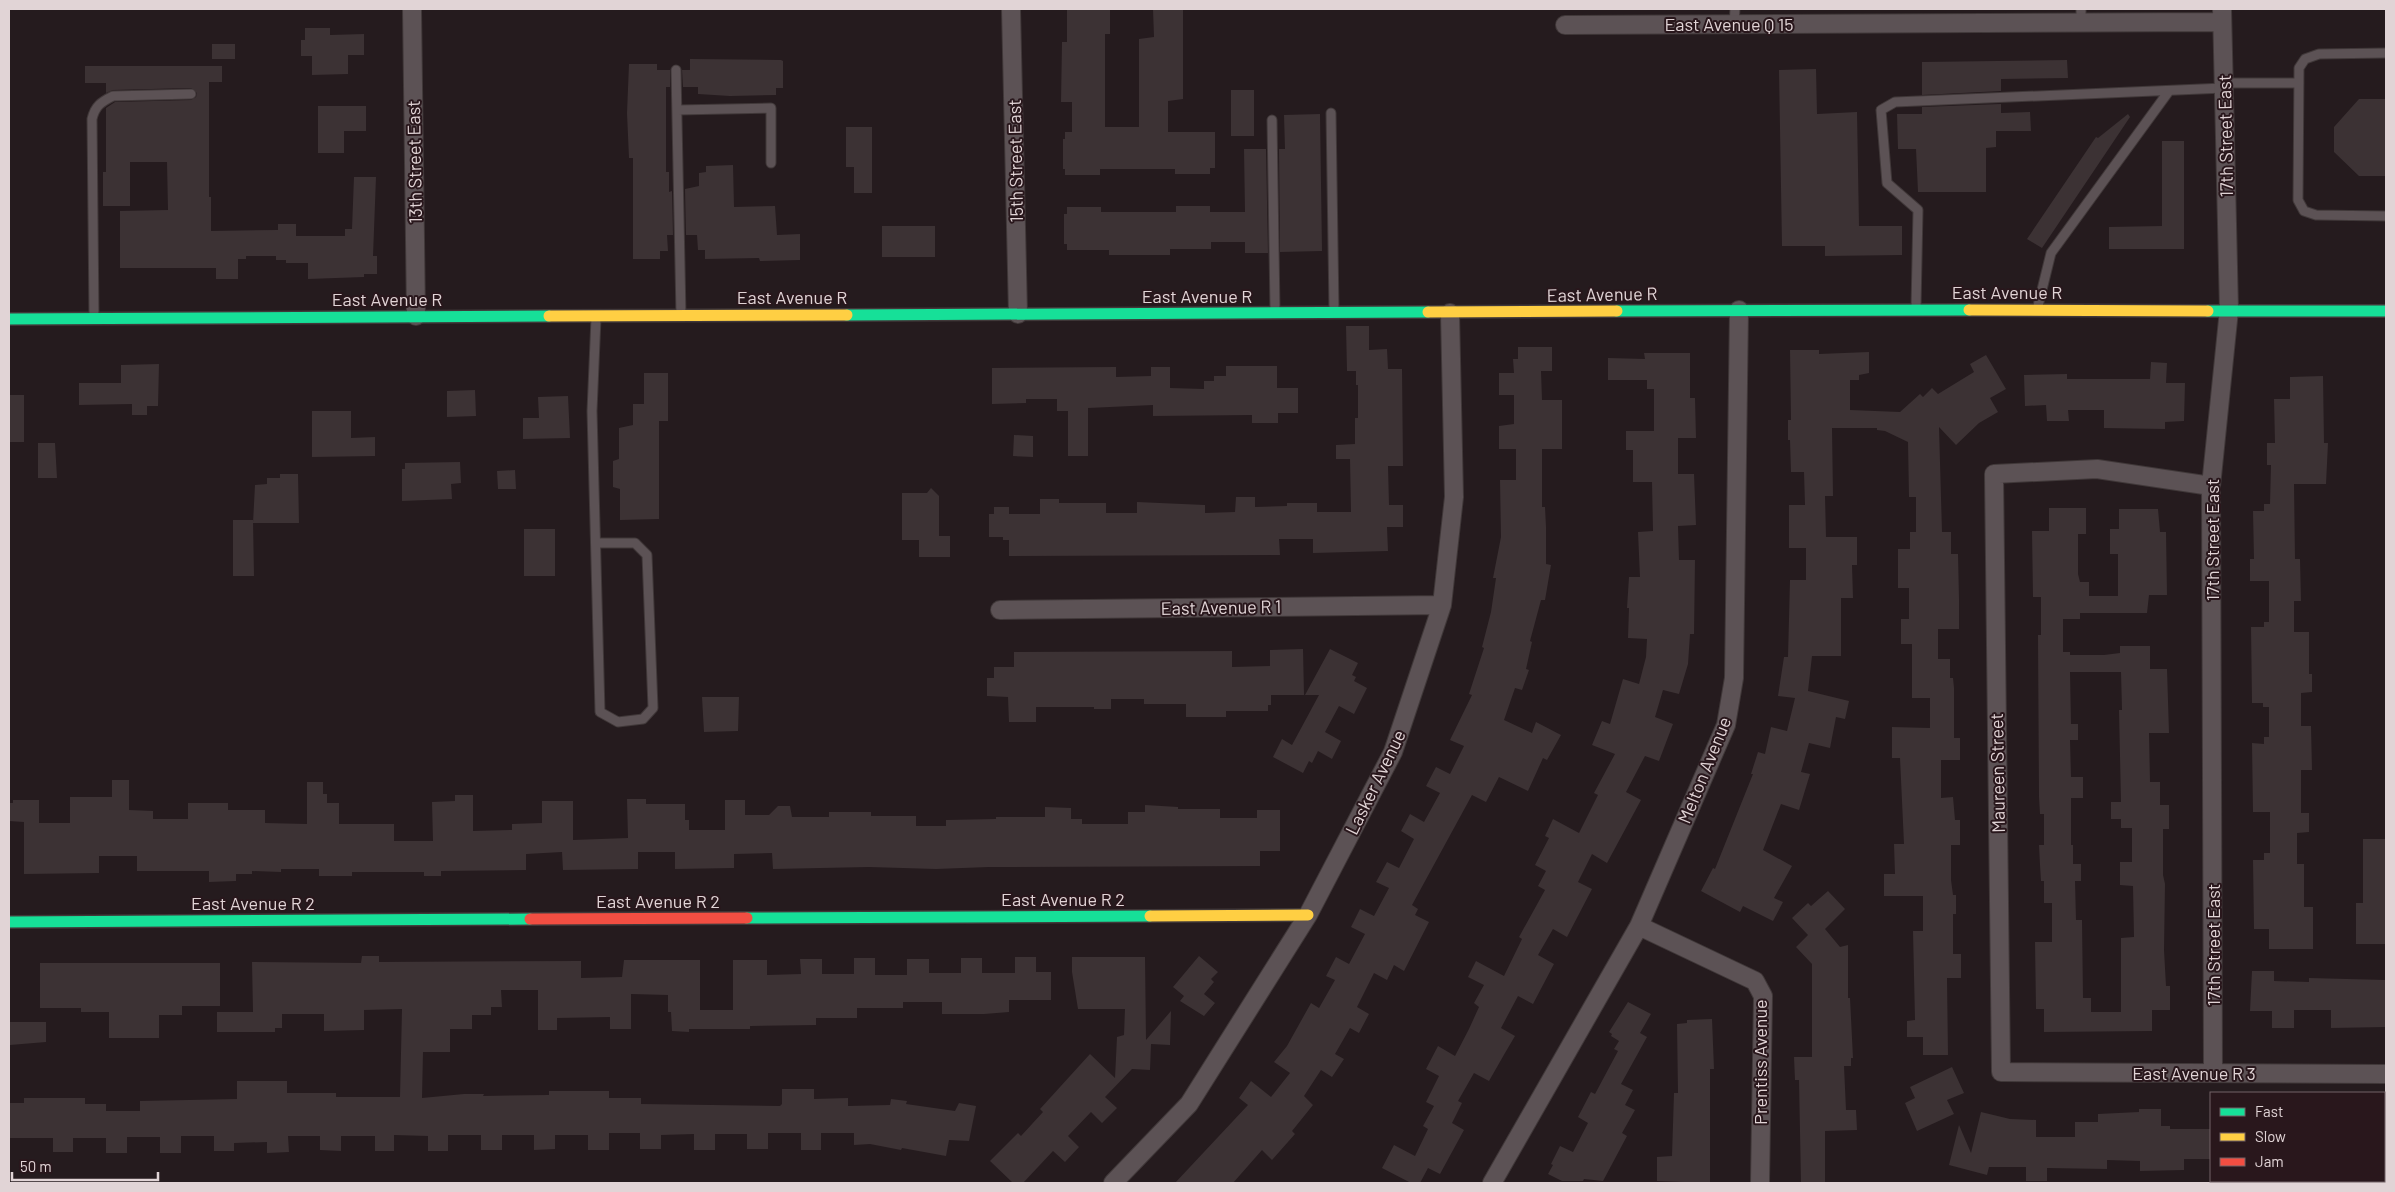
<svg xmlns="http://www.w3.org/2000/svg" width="2395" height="1192" font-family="Barlow,sans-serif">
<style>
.building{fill:#3c3234;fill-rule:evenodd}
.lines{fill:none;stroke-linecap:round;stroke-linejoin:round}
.lane-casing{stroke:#403839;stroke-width:11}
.street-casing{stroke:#403839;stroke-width:20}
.fast-casing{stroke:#403839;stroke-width:14}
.slow-casing{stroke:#403839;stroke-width:14}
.jam-casing{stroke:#403839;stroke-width:14}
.lane{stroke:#5c5255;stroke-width:9}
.street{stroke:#5c5255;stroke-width:18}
.fast{stroke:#16e098;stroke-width:11}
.slow{stroke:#ffcf43;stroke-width:11}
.jam{stroke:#f24e42;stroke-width:11}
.labels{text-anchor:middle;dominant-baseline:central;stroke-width:4;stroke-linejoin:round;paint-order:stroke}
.street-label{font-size:18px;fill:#e1d4d6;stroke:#29171c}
</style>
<rect width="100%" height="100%" fill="#251b1e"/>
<path class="building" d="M1067,9H1110V34H1105V127H1139V39L1154,37L1153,9H1183V99L1168,101V132H1215V168H1210V174H1175V169H1100V175H1065V169H1063V139H1065V132H1072V102H1061L1062,42H1067Z
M305,28H330V35L364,34V55H348V74L312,75V56H301V40H305Z
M212,44H235V59H212Z
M690,59L781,60L783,61V88H776V95L730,96L698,94V87H683L682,70H690Z
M2067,60L2068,78L2001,79V91L1922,95V62Z
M629,64H657V70H670V87H666V172H669V192L672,191L673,235H667L668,251H660V259H633V158H629L627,113Z
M85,66H222V82H209V197H211V231L278,230V224H296V236H345V229H352L354,177H376L373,256H377V274H364V277L308,279V263H286V260H276V256H246V259H238V279H216V268H120V211L168,210L167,162H130V206H103V172H106V108L115,102L191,100L196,97L197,93L191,88L113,90L106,93V83H85Z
M1816,69L1817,114L1857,112L1859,226H1902V255L1825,256V246H1782L1779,70Z
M1231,90H1254V136H1231Z
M2359,99H2386V176H2359L2334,152V127Z
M2001,104V113L2030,112L2031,131H1996V147L1986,148V192H1918L1916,149H1898L1897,114H1922V107Z
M318,106H366V131H344V153H318Z
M1320,114L1322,251L1280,252L1279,149H1285L1284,115Z
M2128,114L2130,117L2042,248L2027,239L2096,137L2098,138Z
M846,127H872V193H854V167H846Z
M2162,141H2184V249H2109V227L2162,226Z
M1244,149H1266L1268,253H1245V242H1211V249H1170V255H1109V250H1067V244H1064V214H1067V207H1101V212H1176V206H1210V212H1245Z
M733,165L734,207L775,206L777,235L800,234V260L760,261L759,258L705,259V250H698L697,235H686L685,189L699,186V173L706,172V166Z
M882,226H935V257H882Z
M1346,326H1369V350L1387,349L1388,369H1402L1403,466H1388L1389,505H1403V527H1387L1388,551L1313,553V539H1279L1280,555L1009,556V540H1003V537H989V514H994V507H1009V514H1040V499H1059V503H1106V513H1137V502L1205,505V513L1235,512L1236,497H1255V507L1287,506V503H1317V512H1351L1350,459H1336V445L1355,444V418H1358V385H1356V371H1347Z
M1518,347H1552V371H1541L1542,400H1562V449H1542V507H1545L1546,527V564L1551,565L1545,600H1541L1530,641L1532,642L1526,669L1529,670L1522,690L1515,688L1504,720L1532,733L1536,722L1561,735L1547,760L1543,758L1528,791L1499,777L1486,802L1472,795L1412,905L1418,909L1415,915L1429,922L1404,971L1394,965L1387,980L1374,973L1357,1007L1369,1014L1359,1033L1350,1028L1335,1054L1344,1059L1332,1077L1321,1070L1304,1096L1313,1105L1292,1131L1295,1134L1272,1160L1262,1150L1233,1183H1175L1248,1105L1239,1098L1251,1081L1271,1097L1290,1073L1274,1062L1287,1046L1311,1003L1319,1008L1335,980L1326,976L1336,957L1349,964L1365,934L1351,927L1360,909L1374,916L1389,888L1376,882L1387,862L1399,868L1414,839L1401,831L1410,814L1424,822L1440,793L1426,786L1436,767L1450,774L1464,746L1450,740L1472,695L1469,694L1484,648L1482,647L1491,612L1496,578H1493L1501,537L1500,480H1516V449H1499V426L1514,424V395H1499V373H1514L1513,359H1518Z
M1790,350H1819V354L1869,352V373L1859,375V380H1850V410L1900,412L1920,394L1923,397L1932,388L1938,394L1974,372L1970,364L1986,355L2006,389L1990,398L1998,412L1979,423L1956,445L1939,427L1942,532H1951V554H1958L1959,599V629H1938V659H1950V678H1953L1954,688V738H1960V760H1941V798L1953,797L1955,820H1960V845H1951V880L1953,895H1956V914H1953V954H1961V978H1947L1948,1055H1923V1037H1907V1021L1915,1020L1913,931H1923V896H1884V874H1895L1894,844H1904L1900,758H1892V727L1930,728V698H1912V644H1901V619H1909V588H1898V549H1910V532H1916V497H1909L1908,442L1885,431L1877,430V428H1832L1833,496H1825L1826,537H1857V565H1852L1853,598H1841V656H1812L1808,691L1849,701L1845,719L1836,717L1830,748L1809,743L1801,772L1810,774L1799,810L1781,804L1763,850L1792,866L1774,898L1783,902L1773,921L1743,906L1740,912L1701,891L1713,868L1715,869L1753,774H1751L1758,752L1765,754L1771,727L1787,731L1795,698L1778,696L1784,657H1788L1790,580H1806V548H1789V505H1805L1804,472H1791L1790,440H1788V420H1791Z
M1644,353H1690V398H1695L1696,438H1678V474H1694L1696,525L1678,526L1679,560H1695L1694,634H1690L1688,664L1679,694L1663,690L1655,717L1673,724L1659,761L1645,756L1626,792L1641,800L1607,863L1592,854L1578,882L1592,889L1567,937L1553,929L1538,955L1554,964L1533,1004L1518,996L1501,1028L1515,1036L1505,1053L1489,1081L1474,1073L1458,1101L1462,1103L1452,1123L1464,1130L1440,1174L1428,1168L1420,1183H1411L1382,1168L1394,1145L1415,1156L1428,1129L1423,1126L1434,1106L1426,1102L1439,1076L1426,1069L1438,1046L1455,1056L1469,1029L1479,1007L1474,1003L1484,985L1468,977L1476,961L1504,976L1522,939L1519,937L1545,890L1538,886L1546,871L1535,865L1549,838L1545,836L1553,819L1579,833L1598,795L1594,793L1615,754L1592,745L1602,721L1610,724L1623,679L1639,684L1646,657L1647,639L1628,638L1629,608H1627L1629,577H1640L1638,532L1653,531L1652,482H1633V450H1626V431H1654V389H1647V380H1608V358L1645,359Z
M2151,362L2167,363L2166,383H2185L2184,421L2165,422V429L2104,428V410H2068L2069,421H2047L2046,405L2025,406L2024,375L2067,374V379H2150Z
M159,364L158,406H147V415H132V404L79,405V383H121V365Z
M1226,366H1277V388H1298V413H1278V423H1252V415L1153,416V405L1088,408V456H1068V411H1057V399H1026V403L992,404V368L1116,367V377L1151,376V367H1170V388L1204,389V381H1214V376H1226Z
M644,373H668V421H659V519L620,520V489L613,487V461L619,459V428L633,425V404H644Z
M2323,376L2324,443H2328L2326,484H2294L2295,559H2300L2301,601H2294V632H2309V674H2312V692L2301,693V726H2311L2312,770H2301V813H2309V832L2297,833V864H2304V907H2313V949H2269V929H2254L2253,860H2264V853H2270V812H2253L2252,743L2264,744V737H2269V707H2263V703H2252L2251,627H2264V622H2269V581H2250V559H2254L2253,511H2264V504H2270L2271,465H2267V443H2275L2274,399H2290V377Z
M475,390L476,416L447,417V391Z
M9,395H24V442H9Z
M568,396L570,438L523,439V418H539L538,397Z
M312,411H351V438L375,437V456L312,457Z
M1014,435L1033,436V457L1013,456Z
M38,443H55L57,478H38Z
M460,462L461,483L451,484L452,499L402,501V469H405V463Z
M515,470L516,489H498L497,471Z
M280,474H298L299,523H253L255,485L267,484V478H280Z
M931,488L939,496V536H950V557H919V540H902V493H927Z
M2049,508H2086V534H2078V574L2080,582H2089V596H2118V554H2110V529H2119V509H2158L2160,532H2166L2167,595H2149L2147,613H2080V619H2063V652H2070V655H2104L2120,653V646H2150V669H2167L2169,733H2149L2150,782H2160V805H2169V829H2163V875L2165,884L2164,950L2166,986H2170V1010H2152V1031L2044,1032V1009H2036L2035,942H2052V903H2044V881H2041L2040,865L2039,845H2044V814H2040L2039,797L2038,635H2041V597H2033L2032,531H2049ZM2070,672H2121L2122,710H2119L2121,802H2111V819H2121V828H2132V862H2120V885L2133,886L2134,937L2121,938V1012H2091V998H2083L2082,920H2076L2075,881H2081V864H2073V845H2071V798H2083V777H2071L2070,740H2078V724H2071Z
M233,520H253L254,576H233Z
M524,529H555V576H524Z
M1303,649L1304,695H1271V705H1268V711H1226V717H1186V704H1144V699H1111V709H1094V707H1036V722H1009L1008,697L987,696V678H994V667H1014V652L1232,651V667L1270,666V650Z
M1330,649L1358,663L1352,675L1356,677L1354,681L1367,688L1354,714L1339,706L1325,732L1341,741L1332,759L1318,751L1312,763L1309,761L1303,773L1273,757L1282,739L1292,745L1319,695H1305Z
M702,697H739L738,731L704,732Z
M112,780H129V810L153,811V819H188V803H228V810H265V823L307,824V782H323V794H327V803H339V824H394V841H433L432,802L455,801V795H473V831L512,830V824L542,823V801H573V840L628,838L627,799H646V804H685V820H689V830H725V800H745V815H769L778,806H790L792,817H829V812H871V816H916V826H946V820L996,819V817H1045V807L1071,808V819H1082V824H1128V812H1145V805L1178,807V809H1220V818H1257V810H1280V851H1260V866L989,867L936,869L869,867L773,869L772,853L734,854V868L675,869V852H638V869L563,870L562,852L526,854V870L441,871V876H424V872H352V876H319V869H281V872L252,871V874H236V881L209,882V871H137V856H99V873L24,874V822L9,821V803H13V800H39V823H70V797H112Z
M2363,839H2386V944H2356V903H2363Z
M1828,891L1845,909L1825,929L1840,947L1848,945V998H1850L1853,1058H1851V1066H1844L1846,1110H1856L1857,1130L1825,1131V1183H1801L1799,1080H1795L1794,1057H1812V964L1796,947L1808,935L1792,918L1808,903L1811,906Z
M362,956H379V962L581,961V978L622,977L624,960H700V1010H733V960H767V975L801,974L800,959H822V974H854V958H875V975H907V959H929V973H961V958H982V973H1015V957H1036V972H1051V1000H1009V1012L984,1014H942V1002H903V1008H857V1018H816V1025L750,1026V1029H689V1032L672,1031L671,1012H668V995L631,994V1029H610V1017L557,1018V1030H538V990H501L502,1007H491V1015H472V1029H450V1052H423L422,1098L464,1094H484L483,1096L549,1095V1091H609V1098H641V1104L780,1106L782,1104V1089H814V1099L848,1098V1106L890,1105L891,1099L907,1101L906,1104L955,1111L959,1103L976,1106L969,1141L949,1140L946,1156L902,1148L901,1150L870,1144L854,1145V1133H821V1150H801V1133H768V1149H747V1134H715V1150H694V1134L661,1135V1149H640V1133H609V1150H588V1135H555V1149L534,1150V1135H502V1150H481V1135H448V1151H428V1136L394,1135V1151H375V1136H341V1151L320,1150V1136H288L289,1152L267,1153V1142L234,1143V1151H214V1136H181V1153H160V1137H127V1153H106V1138H73V1152H53V1138H9V1103H24V1098H85V1104H106V1111H140V1101L237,1099V1081H287V1093H336V1097H400L402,1009L364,1010V1030L324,1031V1014H282V1028H275V1032H217V1012H253L252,962L361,963Z
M1199,956L1218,972L1211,979L1214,982L1204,994L1215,1003L1204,1016L1180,1001L1184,996L1173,987Z
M1072,957H1145L1146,1040L1171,1011L1170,1045L1151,1044L1150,1070L1132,1069L1105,1097L1117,1108L1102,1123L1091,1112L1068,1136L1079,1147L1065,1162L1053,1151L1023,1183H1013L990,1161L1018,1133L1021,1136L1043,1112L1040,1109L1090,1054L1115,1078L1117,1037L1124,1035L1125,1009H1078L1072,972Z
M40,963H220V1006H182V1015H159V1038H109V1012H81V1008H40Z
M2252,971H2274V981L2309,982V978L2386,980V1027L2331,1028V1010H2294V1028H2272V1011H2250Z
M1628,1002L1651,1014L1640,1033L1647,1037L1621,1084L1633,1090L1625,1105L1635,1110L1622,1133L1627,1136L1603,1181L1584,1179L1583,1181H1562L1548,1174L1553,1165L1551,1164L1560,1146L1573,1152L1588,1123L1578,1117L1591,1092L1595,1094L1618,1051L1614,1049L1619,1041L1611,1036L1612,1034L1609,1032Z
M1712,1019L1714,1069H1710V1183L1657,1181V1157L1672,1156L1674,1093H1678L1677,1024L1687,1023V1020Z
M9,1022H46V1042L10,1045Z
M1952,1067L1964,1093L1947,1100L1954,1114L1917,1131L1905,1103L1915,1098L1910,1087Z
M2139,1109H2161V1126H2170V1129H2211V1159H2184V1170L2140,1171V1161L2107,1160V1169L2047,1168V1181H2026V1167H1989L1987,1175L1949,1165L1959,1125L1971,1153L1981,1112L2010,1119L2036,1120V1137H2075V1122H2098V1114L2139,1112Z"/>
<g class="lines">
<g class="lane-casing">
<path id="lane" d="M2081,9V23
M1734,24L1735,9
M2386,53L2319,54L2305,59L2299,68L2298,200L2304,211L2316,215L2386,216
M676,70L681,315
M2224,83H2299
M677,110L771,108V163
M1331,113L1334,310
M1272,120L1275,310
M1916,308L1918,210L1887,183L1881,110L1895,102L2224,88
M2037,310L2051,253L2169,91
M94,318L92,119C95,106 101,102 113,96L191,94
M596,543H635L647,555L653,708L643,719L618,722L600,712L592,411L596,318"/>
</g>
<g class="street-casing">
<path id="street" d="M412,9L416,316
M1011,9L1018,314
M1565,25L2222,22
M2211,486L2097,469L1994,474L2001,1072L2386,1074
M1000,610L1442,605
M1639,926L1755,981L1763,996L1760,1183
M2213,1073L2211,486L2229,310L2222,9
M1113,1183L1189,1104L1308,915L1393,752L1442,605L1454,497L1450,313
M1492,1183L1639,926L1726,725L1734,678L1739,310"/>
</g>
<g class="fast-casing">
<path id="fast" d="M1617,311L1969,310
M2208,311H2386
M847,315L1428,312
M9,319L549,316
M747,918L1150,916
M9,922L530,919"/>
</g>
<g class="slow-casing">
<path id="slow" d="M1969,310L2208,311
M1428,312L1617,311
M549,316L847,315
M1150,916L1308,915"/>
</g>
<g class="jam-casing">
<path id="jam" d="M530,919L747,918"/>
</g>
<use href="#lane" class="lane"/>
<use href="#street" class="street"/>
<use href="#fast" class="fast"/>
<use href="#slow" class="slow"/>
<use href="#jam" class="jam"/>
</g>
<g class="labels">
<g class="street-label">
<text x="1729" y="24">East Avenue Q 15</text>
<text transform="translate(2225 136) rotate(-91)">17th Street East</text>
<text transform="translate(1015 161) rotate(-91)">15th Street East</text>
<text transform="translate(414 162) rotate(-91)">13th Street East</text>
<text x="2007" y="292">East Avenue R</text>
<text transform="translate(1602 294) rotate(-1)">East Avenue R</text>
<text x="1197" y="296">East Avenue R</text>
<text x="792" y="297">East Avenue R</text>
<text x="387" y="299">East Avenue R</text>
<text transform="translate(2212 540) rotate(-90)">17th Street East</text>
<text transform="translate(1221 607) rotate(-1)">East Avenue R 1</text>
<text transform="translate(1704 770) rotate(-68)">Melton Avenue</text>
<text transform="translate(1997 773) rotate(-91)">Maureen Street</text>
<text transform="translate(1375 782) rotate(-64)">Lasker Avenue</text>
<text x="1063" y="899">East Avenue R 2</text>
<text x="658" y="901">East Avenue R 2</text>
<text x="253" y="903">East Avenue R 2</text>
<text transform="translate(2213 945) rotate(-90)">17th Street East</text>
<text transform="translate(1760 1062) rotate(-90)">Prentiss Avenue</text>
<text x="2194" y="1073">East Avenue R 3</text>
</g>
</g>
<rect width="2395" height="1192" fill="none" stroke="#e1d4d6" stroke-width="20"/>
<rect x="2210" y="1092" width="175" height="90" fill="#29171c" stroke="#736366"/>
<rect x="2220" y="1108" width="25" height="8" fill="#16e098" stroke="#736366"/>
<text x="2255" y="1117" font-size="15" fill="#e1d4d6">Fast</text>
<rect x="2220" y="1133" width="25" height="8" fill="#ffcf43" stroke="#736366"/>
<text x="2255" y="1142" font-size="15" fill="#e1d4d6">Slow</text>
<rect x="2220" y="1158" width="25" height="8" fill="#f24e42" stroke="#736366"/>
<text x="2255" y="1167" font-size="15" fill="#e1d4d6">Jam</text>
<path d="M12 1172v8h146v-8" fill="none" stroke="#e1d4d6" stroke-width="2.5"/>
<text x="20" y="1172" font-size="15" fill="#e1d4d6" stroke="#29171c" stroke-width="4" paint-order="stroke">50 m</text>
</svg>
